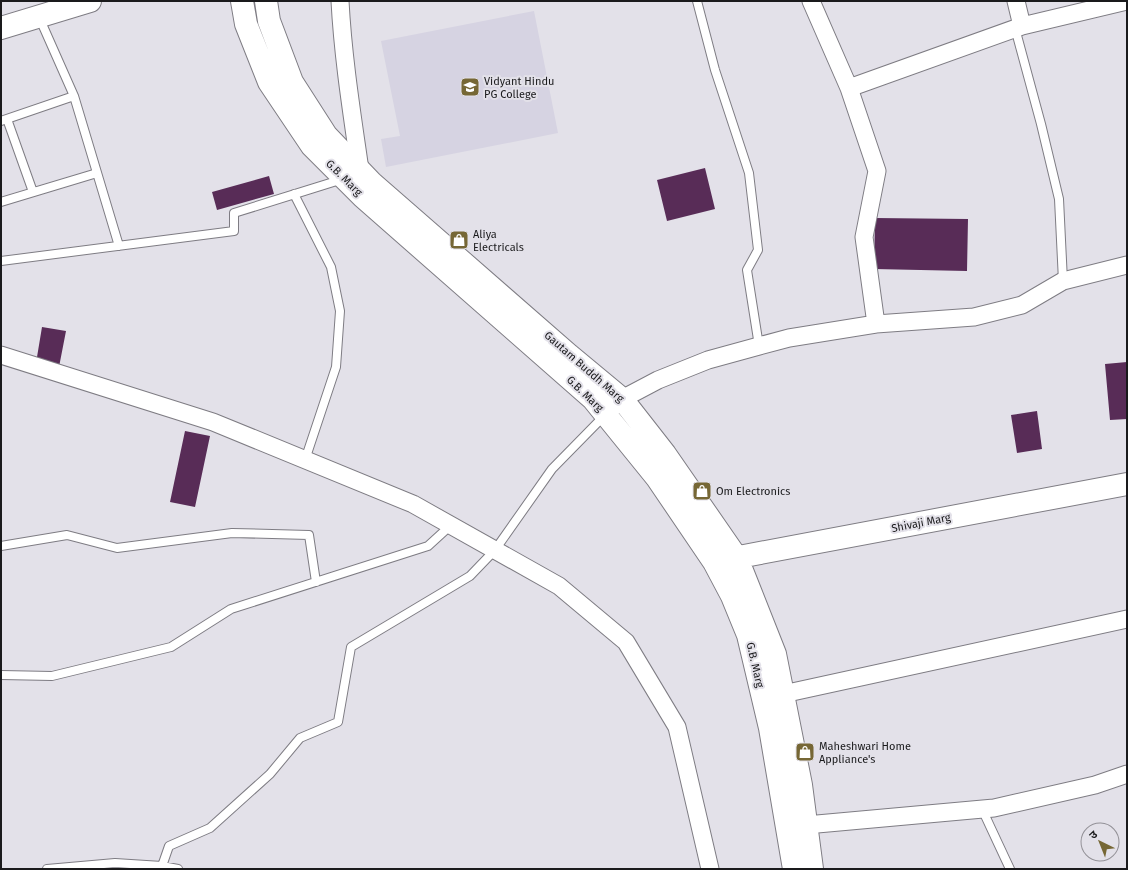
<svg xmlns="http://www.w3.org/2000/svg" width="1128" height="870" font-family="'Fira Sans','Noto Sans Devanagari',sans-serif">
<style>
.built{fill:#d6d3e2}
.building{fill:#582c57}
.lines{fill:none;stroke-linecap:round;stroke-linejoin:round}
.lane-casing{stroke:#7e7c83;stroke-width:10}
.street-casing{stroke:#7e7c83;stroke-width:19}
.secondary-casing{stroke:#7e7c83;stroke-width:24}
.lane{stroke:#fff;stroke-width:8}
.street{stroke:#fff;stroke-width:17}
.secondary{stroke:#fff;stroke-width:22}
.labels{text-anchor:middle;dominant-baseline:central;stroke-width:4;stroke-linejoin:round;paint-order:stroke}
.poi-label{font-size:11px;fill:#1a1a1c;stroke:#e3e1e9;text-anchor:start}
.street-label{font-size:11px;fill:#1a1a1c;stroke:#e3e1e9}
</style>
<rect width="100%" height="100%" fill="#e3e1e9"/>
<path class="built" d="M534,11L558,133L386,167L381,139L400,136L381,41Z"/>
<path class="building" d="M705,168L715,209L667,221L657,180Z
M269,176L274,194L217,210L212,192Z
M875,218L968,219L967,271L874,269Z
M42,327L66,331L59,367L36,363Z
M1127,362V419L1110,420L1105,364Z
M1037,411L1042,449L1017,453L1011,415Z
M185,431L210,436L195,507L170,502Z"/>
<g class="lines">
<g class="lane-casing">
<path id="lane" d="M697,1L715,70L749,173L758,250L747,270L759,346
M39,17L74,96L119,246
M1015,28L1041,124L1059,199L1063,281
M7,119L33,192
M1,121L74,96
M294,194L331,267L340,311L336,367L305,460
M1,202L97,173
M1,261L234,231V213L343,179
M1,546L67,535L117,548L232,533L309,535L316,582
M1,675L52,676L171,647L231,609L428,546L451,525
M982,809L1010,869
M47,869L115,863L162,866L178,869
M161,869L169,846L210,828L270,774L300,738L338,722L351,647L470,576L495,550L552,469L605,415"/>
</g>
<g class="street-casing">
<path id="street" d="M340,1C343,58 352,114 360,170
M811,1L849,88L877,171L864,237L876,324
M1016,1L1022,26
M849,88L1022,26L1127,1
M1,355L213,422L413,504L559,586L626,642L677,727L710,869
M613,407L622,399L658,380L708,360L759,346L789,338L876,324L974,317L1022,305L1063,281L1127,265
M783,694L1127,619
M806,825L994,808L1095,785L1127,774"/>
</g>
<g class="secondary-casing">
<path id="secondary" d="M242,1L246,24L269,82L312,146L363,197L593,399L657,478L714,562L732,596L748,635L770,728L794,869
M266,1L269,21L292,82L326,135L372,183L569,355L622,399L665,454L737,558L775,654L801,785L812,869
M1,28L90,1
M723,560L1127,484"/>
</g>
<use href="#lane" class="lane"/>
<use href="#street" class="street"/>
<use href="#secondary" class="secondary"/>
</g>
<defs>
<g id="university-square" transform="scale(1)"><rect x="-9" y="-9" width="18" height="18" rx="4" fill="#766735" stroke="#e3e1e9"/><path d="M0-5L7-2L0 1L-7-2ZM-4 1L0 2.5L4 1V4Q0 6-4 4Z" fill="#fff"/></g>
<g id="shop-square" transform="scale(1)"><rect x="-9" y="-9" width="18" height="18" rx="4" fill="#766735" stroke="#e3e1e9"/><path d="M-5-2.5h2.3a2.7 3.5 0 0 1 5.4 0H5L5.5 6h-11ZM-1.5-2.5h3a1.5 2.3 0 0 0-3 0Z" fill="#fff"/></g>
</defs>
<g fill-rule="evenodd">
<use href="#university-square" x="470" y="87"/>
<use href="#shop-square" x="459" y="240"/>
<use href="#shop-square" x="702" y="491"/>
<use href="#shop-square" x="805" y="752"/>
</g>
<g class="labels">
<g class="poi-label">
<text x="484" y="81">Vidyant Hindu<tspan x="484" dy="13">PG College</tspan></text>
<text x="473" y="234">Aliya<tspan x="473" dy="13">Electricals</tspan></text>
<text x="716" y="491">Om Electronics</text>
<text x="819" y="746">Maheshwari Home<tspan x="819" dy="13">Appliance's</tspan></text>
</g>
<g class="street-label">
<text transform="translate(344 178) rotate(45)">G.B. Marg</text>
<text transform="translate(584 367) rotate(41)">Gautam Buddh Marg</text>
<text transform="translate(585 394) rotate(44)">G.B. Marg</text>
<text transform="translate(921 523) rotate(-11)">Shivaji Marg</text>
<text transform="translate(755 665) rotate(77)">G.B. Marg</text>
</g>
</g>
<rect width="1128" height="870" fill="none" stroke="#1a1a1c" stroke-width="4"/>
<g transform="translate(1100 842) rotate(317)"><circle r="19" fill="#e3e1e9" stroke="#939197"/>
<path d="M0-3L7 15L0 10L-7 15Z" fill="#766735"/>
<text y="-6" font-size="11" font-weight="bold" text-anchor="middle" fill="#1a1a1c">उ</text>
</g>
</svg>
